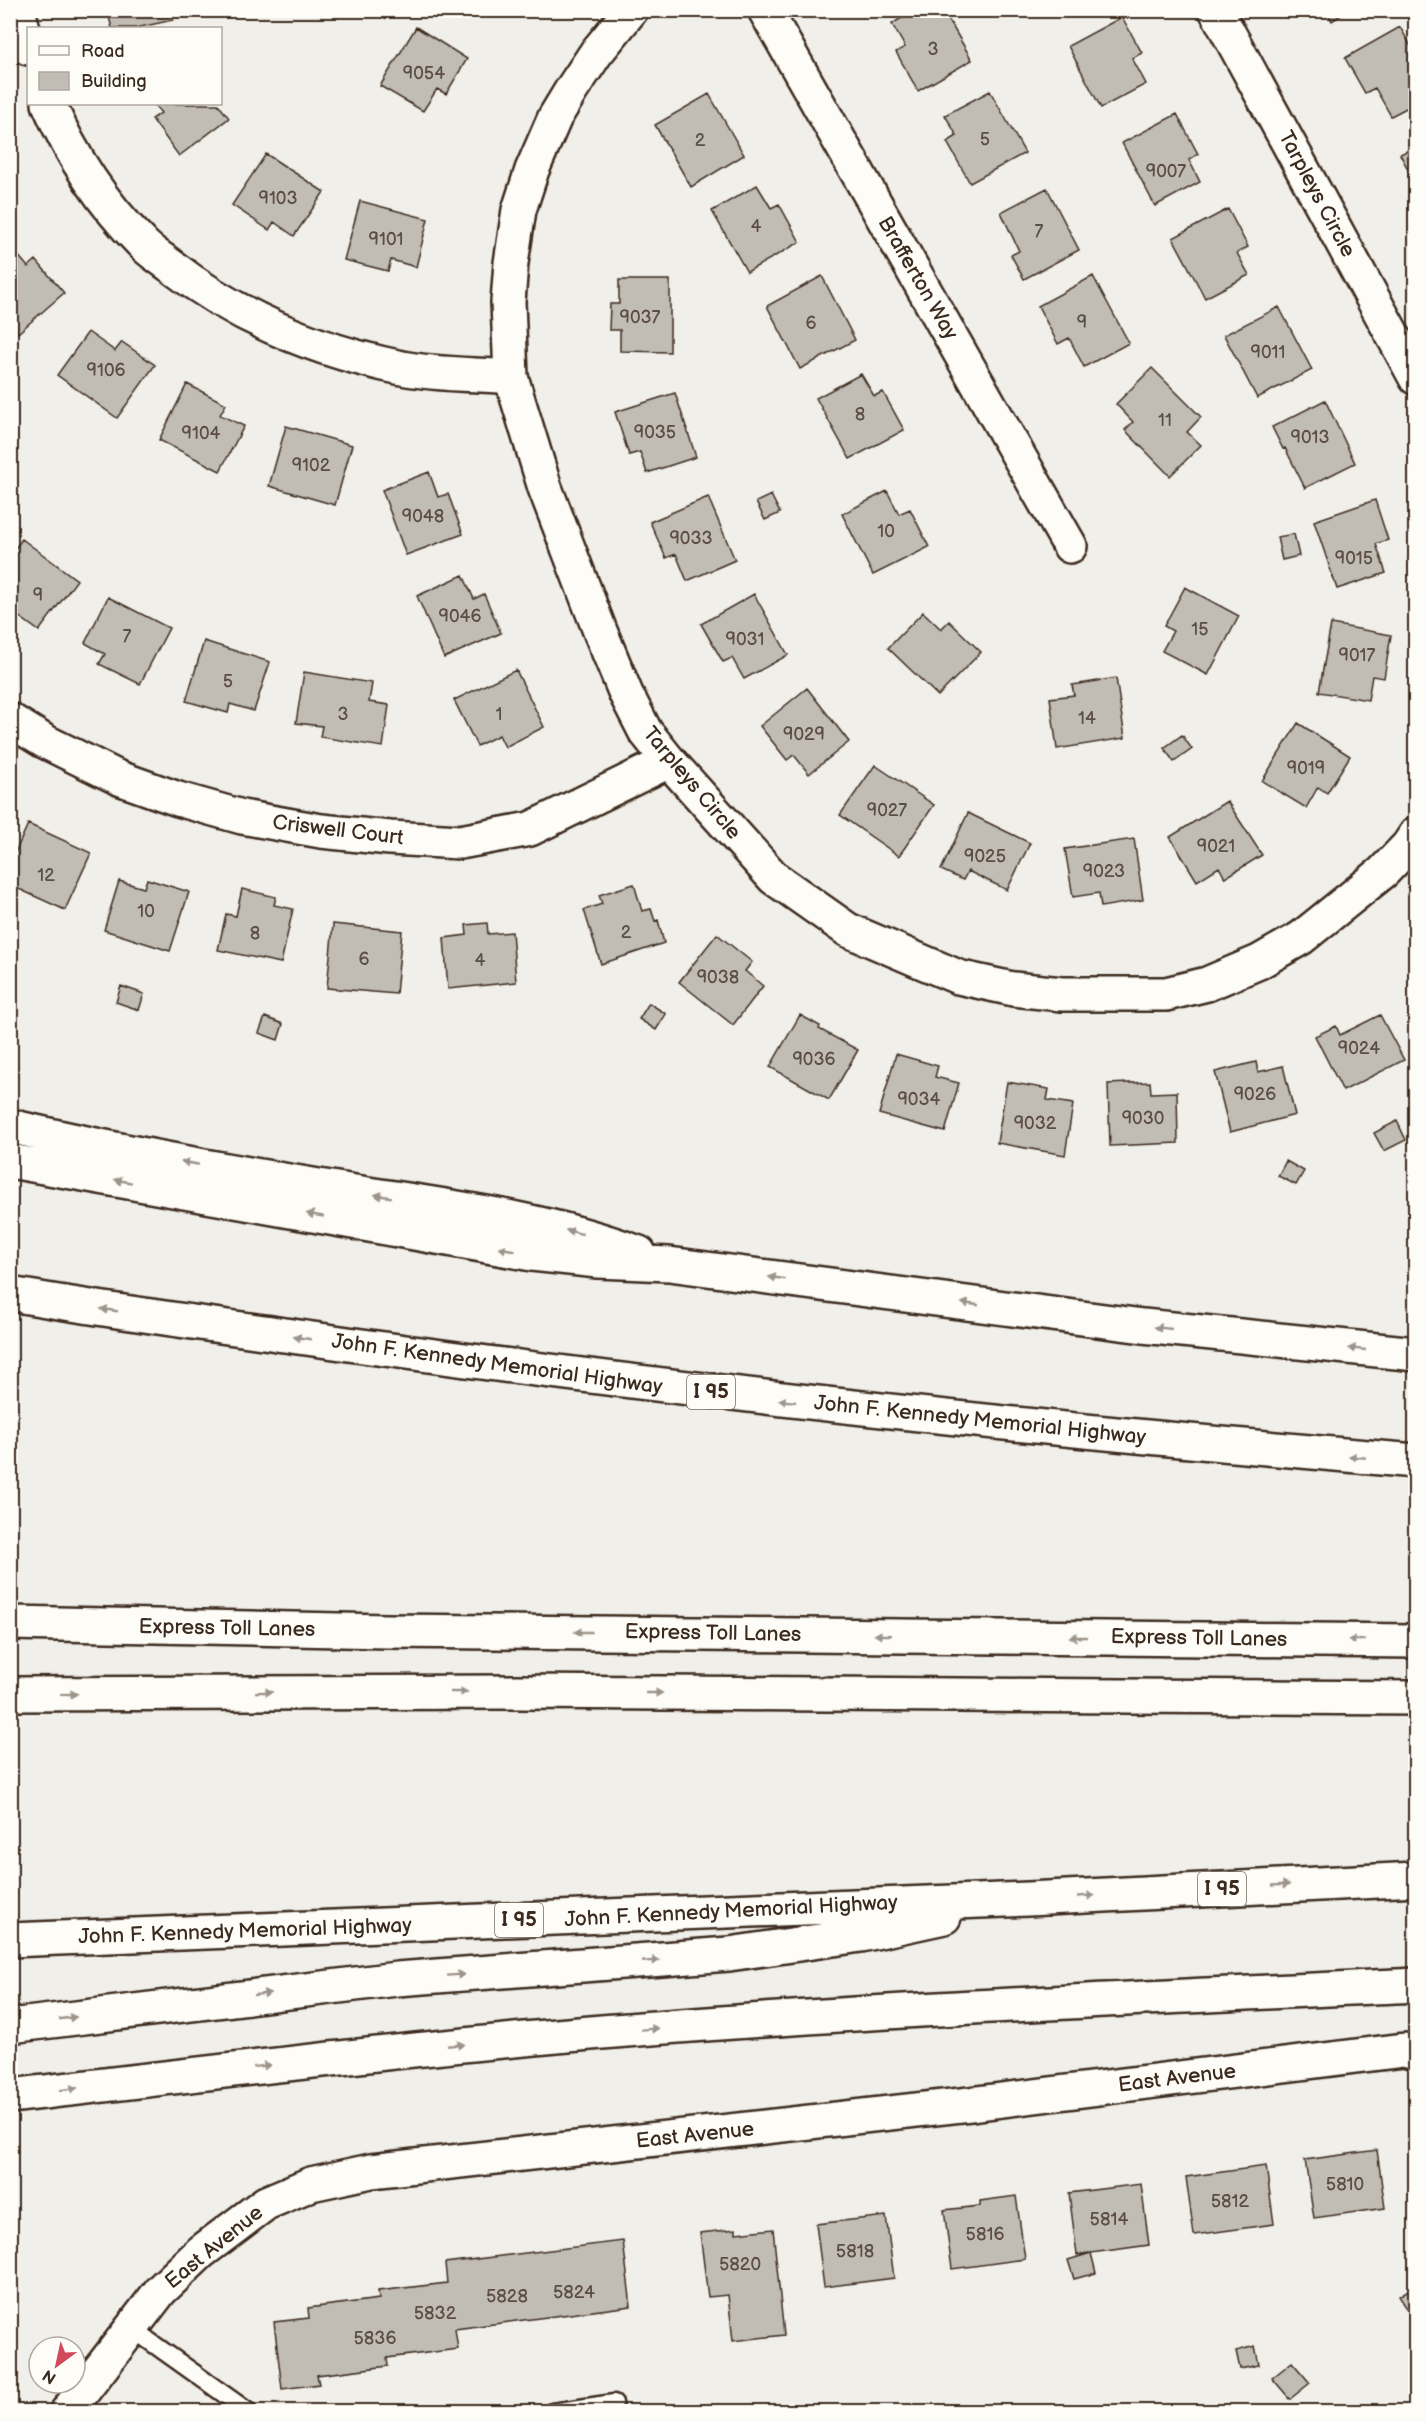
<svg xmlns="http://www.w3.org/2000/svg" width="1426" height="2422" font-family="'Balsamiq Sans',sans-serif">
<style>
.building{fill:#c1bcb4;stroke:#3b2a1e;stroke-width:1.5}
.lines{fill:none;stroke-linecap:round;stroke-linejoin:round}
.service-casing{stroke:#3b2a1e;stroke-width:21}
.minor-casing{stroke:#3b2a1e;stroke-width:38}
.motorway-casing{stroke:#3b2a1e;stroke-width:38}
.service{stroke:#fdfcf7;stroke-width:16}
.minor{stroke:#fdfcf7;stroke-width:33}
.motorway{stroke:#fdfcf7;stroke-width:33}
.oneway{fill:#9c938a}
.labels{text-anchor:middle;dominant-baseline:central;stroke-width:4.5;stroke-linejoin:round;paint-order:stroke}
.number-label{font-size:18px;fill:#5c4e44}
.shield{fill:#fdfcf7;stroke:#75695f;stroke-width:1.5}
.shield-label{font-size:20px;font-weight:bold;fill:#3b2a1e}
.street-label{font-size:21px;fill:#3b2a1e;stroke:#fdfcf7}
</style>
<rect width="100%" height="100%" fill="#f1efea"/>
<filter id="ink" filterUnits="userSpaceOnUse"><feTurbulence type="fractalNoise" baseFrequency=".0167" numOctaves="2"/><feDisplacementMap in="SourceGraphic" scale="12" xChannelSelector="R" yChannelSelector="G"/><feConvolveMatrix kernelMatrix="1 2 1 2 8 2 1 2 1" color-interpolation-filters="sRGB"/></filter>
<g filter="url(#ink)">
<path class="building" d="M107,10H170L173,20L136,28H112Z
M914,10H943L972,60L918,91L896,52L905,47L892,24Z
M1326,10H1349L1332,21Z
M1122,17L1142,53L1132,58L1146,84L1101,108L1068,46Z
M416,27L467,59L446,94L437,89L423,111L380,86Z
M1400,27L1416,55V103L1391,116L1375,88L1365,93L1345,58Z
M990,91L1025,153L970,183L947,142L957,136L945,115Z
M709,94L744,155L691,187L655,125Z
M154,104H218L229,118L179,156L152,119L161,113Z
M1177,114L1198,154L1189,160L1200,182L1155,206L1122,143Z
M1416,147V175L1412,177L1400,154Z
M266,154L324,192L294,236L274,222L269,230L232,205Z
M757,185L771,208L779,204L800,242L747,272L712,211Z
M1047,188L1079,250L1024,279L1011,255L1019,251L1001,212Z
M360,201L428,219L416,267L391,260L388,271L344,260Z
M1228,209L1248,247L1237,253L1249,275L1205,298L1173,238Z
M11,247L28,267L36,260L64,293L18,333L10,324Z
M822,276L855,340L800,369L767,306Z
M1093,276L1129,343L1084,367L1069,338L1058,344L1038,306Z
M619,280H670V352L620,351V330H609L610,304H619Z
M1279,307L1312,370L1257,398L1224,335Z
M88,332L115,351L122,342L155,365L117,418L57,375Z
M1152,368L1201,417L1187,432L1201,445L1170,476L1125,430L1133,422L1116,404Z
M861,374L874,396L883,392L904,430L850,459L816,398Z
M187,384L226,404L220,415L244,426L220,471L159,440Z
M675,393L696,457L647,473L640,452L629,455L615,412Z
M1325,400L1355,463L1305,488L1285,448L1283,449L1272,427Z
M286,426L352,445L335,505L269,486Z
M429,472L438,497L448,494L463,534L406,555L382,490Z
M887,491L899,514L910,509L929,547L873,575L842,514Z
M771,495L780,513L765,520L756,502Z
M708,497L735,560L687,581L676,554L666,558L650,522Z
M1375,500L1388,540L1376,544L1386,573L1337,589L1314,521Z
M1294,534L1299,556L1282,560L1277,537Z
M22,539L77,580L39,631L10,610V555Z
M463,575L474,599L484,594L501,633L444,658L417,596Z
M1185,587L1239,616L1208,675L1162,651L1173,631L1164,626Z
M754,594L788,655L744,679L732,658L723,662L701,624Z
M108,597L169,628L140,684L99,664L105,654L85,643Z
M923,612L941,629L949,621L981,652L938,696L888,648Z
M1331,624L1391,635L1384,678L1372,676L1368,700L1319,692Z
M204,641L270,662L254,711L230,704L228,713L186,701Z
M516,670L544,727L505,747L499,735L477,746L454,700Z
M304,672L372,683L369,702L389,705L383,747L320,737L322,726L296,723Z
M1116,678L1125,738L1057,749L1050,698L1074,695L1072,685Z
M807,688L849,742L809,774L794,755L787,760L760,726Z
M1298,723L1350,756L1327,793L1318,787L1306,808L1262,781Z
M1182,735L1192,749L1174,762L1164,748Z
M875,765L934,805L899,856L840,815Z
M1227,801L1262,855L1225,878L1219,867L1197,881L1170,837Z
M968,813L1030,843L1007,890L968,871L963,880L941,870Z
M28,824L91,853L65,910L10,885V864Z
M1134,839L1143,900L1101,907L1099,893L1073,897L1065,849Z
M147,879L189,892L170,951L104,930L119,881L144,888Z
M634,884L642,911L651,909L655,921L658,920L664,943L601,964L584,910L602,904L599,895Z
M242,889L276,897L274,905L293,909L281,963L218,950L226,914L236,916Z
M487,923L488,934L512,932L516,982L448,989L444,938L467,935L466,925Z
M333,924L402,931L396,994L327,988Z
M717,934L752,962L745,971L763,986L733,1025L679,982Z
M121,986L144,994L139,1010L116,1002Z
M649,1003L666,1014L656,1030L639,1019Z
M800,1015L820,1026L819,1029L858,1050L829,1100L770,1067Z
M1380,1015L1404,1060L1343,1091L1315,1036L1336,1026L1340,1035Z
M265,1017L283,1024L278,1040L259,1033Z
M896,1054L938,1066L935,1077L959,1083L945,1132L879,1114Z
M1256,1062L1258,1072L1283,1066L1295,1115L1230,1132L1215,1072Z
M1007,1082L1049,1089L1047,1100L1073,1104L1065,1155L997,1143Z
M1150,1082L1151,1093L1177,1092L1178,1143L1110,1146L1108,1084Z
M1397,1121L1406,1140L1384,1151L1374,1133Z
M1286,1161L1304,1171L1296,1185L1278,1176Z
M1377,2150L1385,2208L1314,2218L1305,2160Z
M1266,2166L1274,2224L1194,2235L1186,2177Z
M1141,2184L1149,2245L1077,2255L1069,2193Z
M1016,2196L1025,2259L952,2269L944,2210L980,2206V2201Z
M886,2216L894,2278L824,2287L816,2224Z
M736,2229V2233L773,2229L784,2335L733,2341L728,2295L708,2297L700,2233Z
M623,2241L631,2306L455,2329L458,2349L387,2358L388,2366L317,2375L319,2384L282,2389L274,2322L309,2318L308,2308L379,2299L378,2291L447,2283L445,2263Z
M1091,2253L1096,2273L1074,2279L1068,2260Z
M1416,2285V2323L1399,2296Z
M1255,2346L1259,2365L1240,2369L1236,2351Z
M1292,2362L1310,2383L1290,2399L1272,2378Z"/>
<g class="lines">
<g class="service-casing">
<path id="service" d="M131,2328L249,2412
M552,2412L614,2403"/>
</g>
<g class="minor-casing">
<path id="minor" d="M18,10L28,48
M631,10L596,53L572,89L555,117L532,170L519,210L511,263L508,302L511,377L545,488L600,631L626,694L645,731L669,761L774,878L848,930L958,977L1013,989L1062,994H1166L1207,984L1259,962L1301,938L1383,872L1408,846L1416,834
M765,10L1070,546
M1216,10L1416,378
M49,104C71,155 103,204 142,243C150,252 161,258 171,266C238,318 319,351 402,368C437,375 475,374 511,377
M10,720L44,741L119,778L178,799L242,817L321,831L390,838L460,842L530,829L669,761
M67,2412L161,2290L201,2252L266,2203L311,2184L371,2171L970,2104L1404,2050L1416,2053"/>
</g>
<g class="motorway-casing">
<path id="motorway" d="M10,1126C124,1153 240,1173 355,1192C451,1207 548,1219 639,1253
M10,1161L532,1254L598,1261L669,1264L1143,1326L1416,1354
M10,1294C109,1311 207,1324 306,1338C675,1391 1044,1430 1416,1461
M10,1623L387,1631L1416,1641
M10,1694L517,1692L1416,1698
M10,1940L1028,1899L1416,1879
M10,2026L397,1979L729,1954L861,1935L944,1917
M10,2096C208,2073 404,2049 602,2032C873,2010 1144,1998 1416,1985"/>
</g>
<use href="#service" class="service"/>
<use href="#minor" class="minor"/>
<use href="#motorway" class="motorway"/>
</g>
<defs><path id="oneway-solid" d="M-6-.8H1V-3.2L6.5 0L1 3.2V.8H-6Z" transform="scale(1.5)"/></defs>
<g class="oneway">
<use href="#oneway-solid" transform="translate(190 1163) rotate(-169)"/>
<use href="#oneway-solid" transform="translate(123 1181) rotate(-170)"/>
<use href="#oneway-solid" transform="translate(383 1196) rotate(-171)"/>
<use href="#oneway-solid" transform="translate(315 1215) rotate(-170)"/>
<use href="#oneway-solid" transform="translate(574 1232) rotate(-166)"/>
<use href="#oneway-solid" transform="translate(507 1249) rotate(-170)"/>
<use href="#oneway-solid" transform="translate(777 1278) rotate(-172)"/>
<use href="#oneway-solid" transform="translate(970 1304) rotate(-172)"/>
<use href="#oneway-solid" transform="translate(109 1310) rotate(-172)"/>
<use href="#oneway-solid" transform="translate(1163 1328) rotate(-174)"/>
<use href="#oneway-solid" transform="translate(302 1338) rotate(-172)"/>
<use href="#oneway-solid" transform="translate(1357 1349) rotate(-174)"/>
<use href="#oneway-solid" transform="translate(787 1401) rotate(-174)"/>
<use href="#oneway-solid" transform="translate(1357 1457) rotate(-175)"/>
<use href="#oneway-solid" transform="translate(583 1632) rotate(-180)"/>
<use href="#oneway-solid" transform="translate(883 1635) rotate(-179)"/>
<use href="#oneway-solid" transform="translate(1078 1637) rotate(-180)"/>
<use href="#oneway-solid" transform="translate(1357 1640) rotate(-179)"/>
<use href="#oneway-solid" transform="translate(264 1692) rotate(-1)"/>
<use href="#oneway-solid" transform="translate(459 1692)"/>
<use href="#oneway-solid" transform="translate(654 1693)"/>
<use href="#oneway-solid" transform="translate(69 1694) rotate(-1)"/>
<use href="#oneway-solid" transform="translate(1281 1885) rotate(-3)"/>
<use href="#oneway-solid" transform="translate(1086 1896) rotate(-3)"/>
<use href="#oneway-solid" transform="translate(651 1961) rotate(-5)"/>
<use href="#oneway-solid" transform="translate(456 1975) rotate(-4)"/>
<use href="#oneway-solid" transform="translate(262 1994) rotate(-7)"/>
<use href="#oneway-solid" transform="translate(68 2018) rotate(-8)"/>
<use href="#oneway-solid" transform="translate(650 2029) rotate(-4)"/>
<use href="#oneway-solid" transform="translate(456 2045) rotate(-5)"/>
<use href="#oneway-solid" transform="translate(262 2066) rotate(-7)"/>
<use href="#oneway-solid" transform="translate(69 2089) rotate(-7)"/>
</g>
</g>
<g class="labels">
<g class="number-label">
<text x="933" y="49">3</text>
<text x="424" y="73">9054</text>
<text x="985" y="139">5</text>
<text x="700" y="140">2</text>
<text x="1166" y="171">9007</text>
<text x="278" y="198">9103</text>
<text x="756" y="226">4</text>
<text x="1039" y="231">7</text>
<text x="386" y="239">9101</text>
<text x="640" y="317">9037</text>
<text x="1082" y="322">9</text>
<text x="811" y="323">6</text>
<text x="1268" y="352">9011</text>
<text x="106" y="370">9106</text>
<text x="860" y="414">8</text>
<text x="1165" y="420">11</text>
<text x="655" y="432">9035</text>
<text x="201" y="433">9104</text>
<text x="1310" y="437">9013</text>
<text x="311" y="465">9102</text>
<text x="423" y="516">9048</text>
<text x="886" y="531">10</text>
<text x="691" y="538">9033</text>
<text x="1354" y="558">9015</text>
<text x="38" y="595">9</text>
<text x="460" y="616">9046</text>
<text x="1200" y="629">15</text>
<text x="127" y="636">7</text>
<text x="745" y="639">9031</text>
<text x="1357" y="655">9017</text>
<text x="228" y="681">5</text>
<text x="343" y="714">3</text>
<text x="499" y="714">1</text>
<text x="1087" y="718">14</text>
<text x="804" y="734">9029</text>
<text x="1306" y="768">9019</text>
<text x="887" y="810">9027</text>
<text x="1216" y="846">9021</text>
<text x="985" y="856">9025</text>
<text x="1104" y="871">9023</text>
<text x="46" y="875">12</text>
<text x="146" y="911">10</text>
<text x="626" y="932">2</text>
<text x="255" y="933">8</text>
<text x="364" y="959">6</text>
<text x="480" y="960">4</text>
<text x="718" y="977">9038</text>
<text x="1359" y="1048">9024</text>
<text x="814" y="1059">9036</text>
<text x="1255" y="1094">9026</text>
<text x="919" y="1099">9034</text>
<text x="1143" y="1118">9030</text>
<text x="1035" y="1123">9032</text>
<text x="1345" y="2184">5810</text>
<text x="1230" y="2201">5812</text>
<text x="1109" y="2219">5814</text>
<text x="985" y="2234">5816</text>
<text x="855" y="2251">5818</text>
<text x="740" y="2264">5820</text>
<text x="574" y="2292">5824</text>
<text x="507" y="2296">5828</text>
<text x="435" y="2313">5832</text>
<text x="375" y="2338">5836</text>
</g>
<g class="shield">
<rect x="687" y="1375" width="48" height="34" rx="4.5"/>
<rect x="1198" y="1872" width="48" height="34" rx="4.5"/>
<rect x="495" y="1903" width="48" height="34" rx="4.5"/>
</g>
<g class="shield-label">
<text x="711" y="1392">I 95</text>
<text x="1222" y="1889">I 95</text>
<text x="519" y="1920">I 95</text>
</g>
<g class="street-label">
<text transform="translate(1317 194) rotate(62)">Tarpleys Circle</text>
<text transform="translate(918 278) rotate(60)">Brafferton Way</text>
<text transform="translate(692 783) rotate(50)">Tarpleys Circle</text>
<text transform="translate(338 830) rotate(7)">Criswell Court</text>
<text transform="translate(497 1364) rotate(8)">John F. Kennedy Memorial Highway</text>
<text transform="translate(980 1420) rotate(6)">John F. Kennedy Memorial Highway</text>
<text transform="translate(227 1628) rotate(1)">Express Toll Lanes</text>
<text transform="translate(713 1633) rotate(1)">Express Toll Lanes</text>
<text transform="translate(1199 1638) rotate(1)">Express Toll Lanes</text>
<text transform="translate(731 1911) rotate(-3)">John F. Kennedy Memorial Highway</text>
<text transform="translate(245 1931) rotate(-2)">John F. Kennedy Memorial Highway</text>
<text transform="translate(1177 2078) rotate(-7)">East Avenue</text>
<text transform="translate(695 2135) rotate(-6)">East Avenue</text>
<text transform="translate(214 2247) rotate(-39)">East Avenue</text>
</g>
</g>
<rect width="1426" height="2422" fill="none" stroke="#fdfcf7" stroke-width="36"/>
<rect x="18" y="18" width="1390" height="2386" fill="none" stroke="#3b2a1e" stroke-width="2" filter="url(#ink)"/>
<rect x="27" y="27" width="195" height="78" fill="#fdfcf7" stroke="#afa8a0" stroke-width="1.5"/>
<rect x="39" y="46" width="30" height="9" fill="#fdfcf7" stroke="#afa8a0" stroke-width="1.5"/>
<text x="81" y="57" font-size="18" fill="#3b2a1e">Road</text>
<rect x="39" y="72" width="30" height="18" fill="#c1bcb4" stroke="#afa8a0" stroke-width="1.5"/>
<text x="81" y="87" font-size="18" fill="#3b2a1e">Building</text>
<g transform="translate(57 2365) rotate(213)"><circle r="28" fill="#fdfcf7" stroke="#afa8a0" stroke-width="1.5"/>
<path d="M0-4.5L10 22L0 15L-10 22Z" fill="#d1495b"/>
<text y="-9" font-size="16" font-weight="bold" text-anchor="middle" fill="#3b2a1e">N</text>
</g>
</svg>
